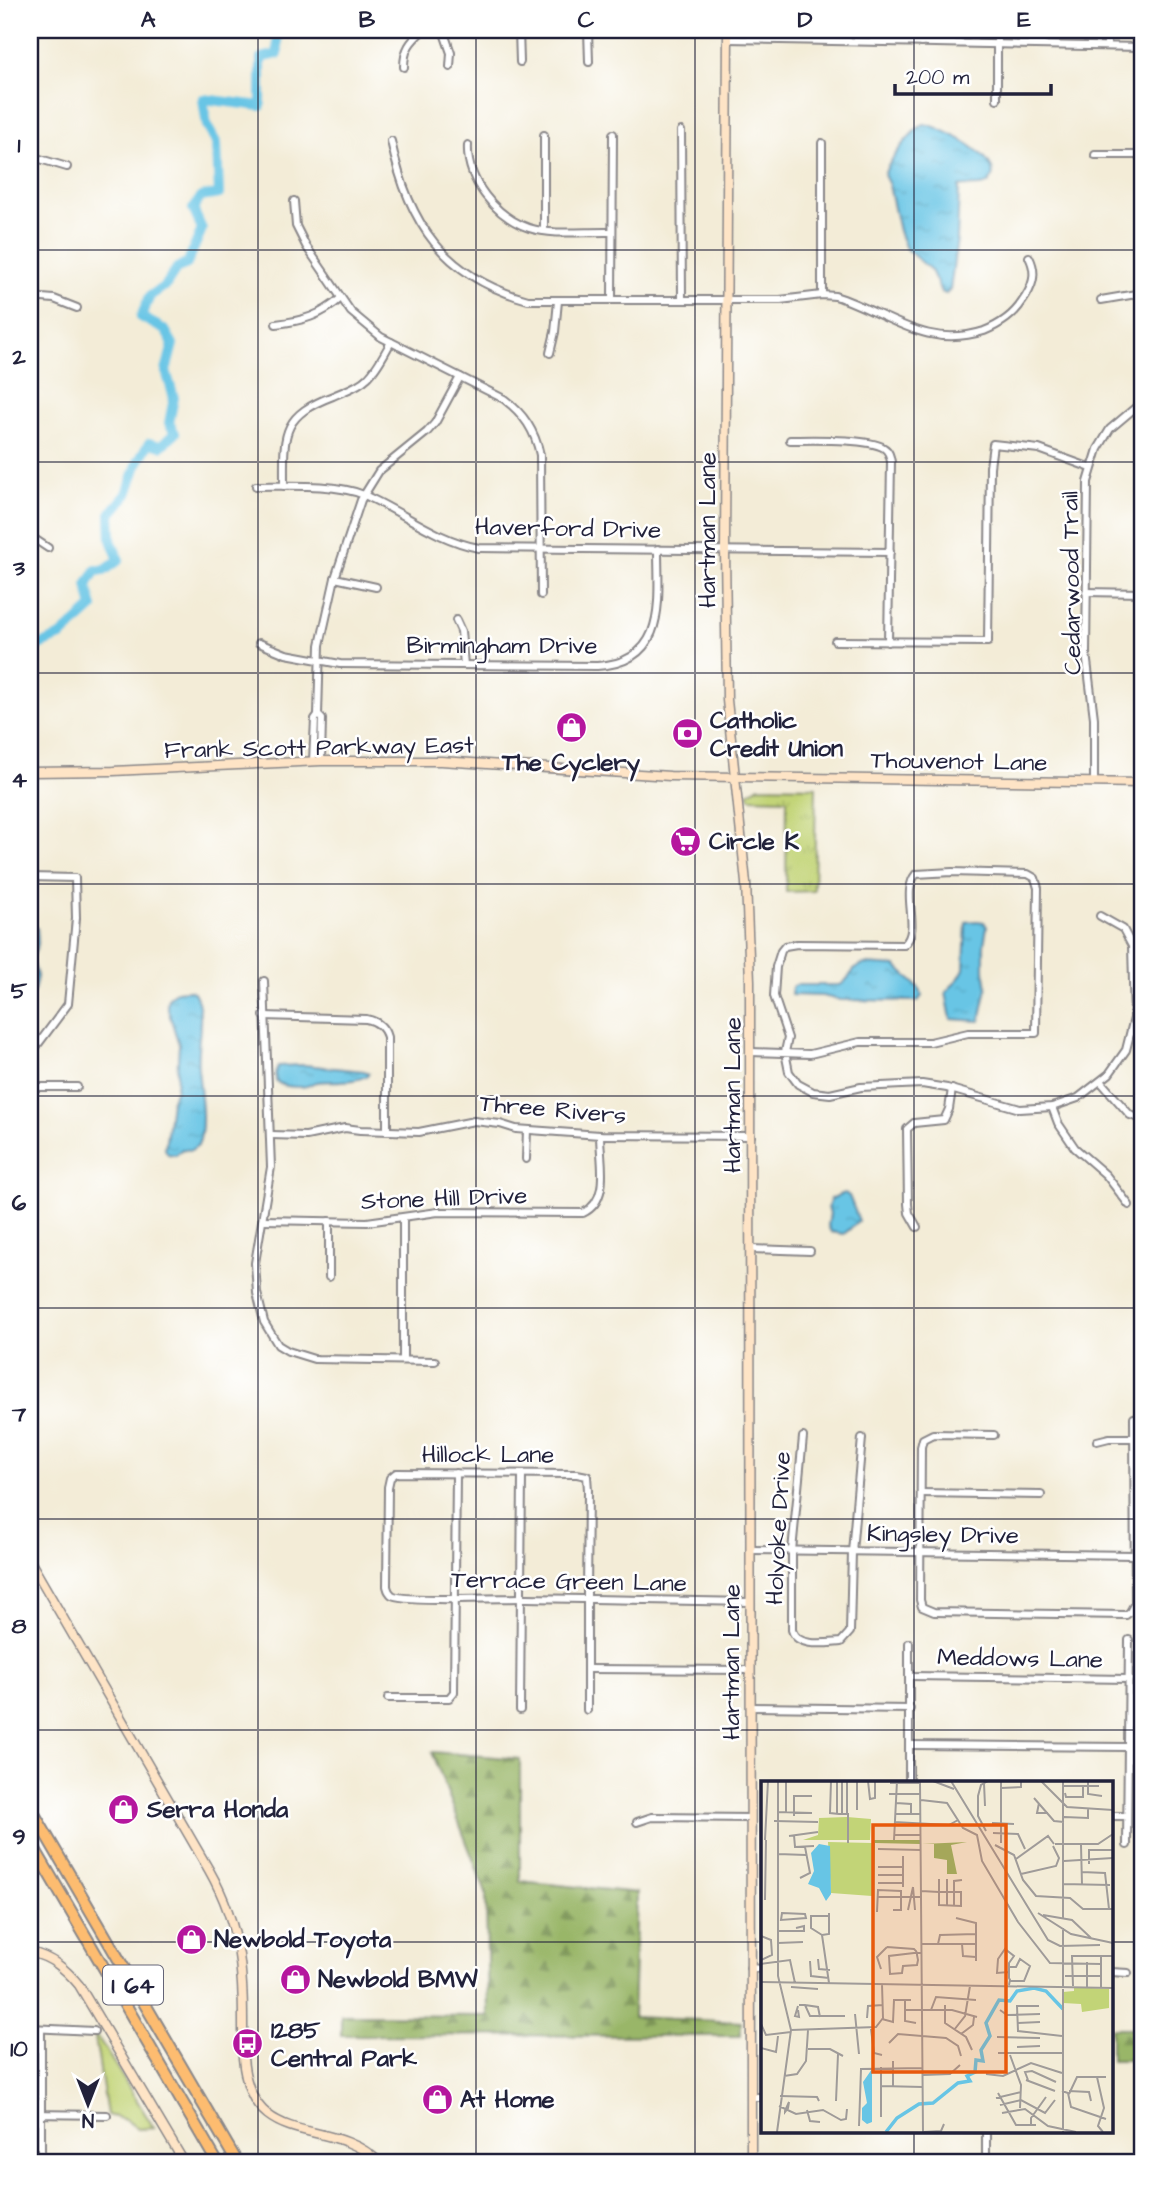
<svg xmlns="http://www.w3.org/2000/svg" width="1172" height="2192" viewBox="0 0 1172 2192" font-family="'Architects Daughter',sans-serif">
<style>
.grass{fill:url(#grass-tufts);stroke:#727b59;stroke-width:2}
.forest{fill:url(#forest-firs);stroke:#5e6c52;stroke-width:2}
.green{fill:#c2d477;stroke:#727b59;stroke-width:2}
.water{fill:url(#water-ripples);stroke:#447490;stroke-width:2}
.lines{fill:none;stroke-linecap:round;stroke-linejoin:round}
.river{stroke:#67c5e5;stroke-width:10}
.street-casing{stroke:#8a8789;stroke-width:10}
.secondary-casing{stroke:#8a8789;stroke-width:11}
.highway-casing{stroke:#8a8789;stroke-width:14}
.street{stroke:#fff;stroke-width:6}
.secondary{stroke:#fee4c6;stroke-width:8}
.highway{stroke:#fdbc70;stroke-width:10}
.grid{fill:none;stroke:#22223b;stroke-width:2;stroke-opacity:0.55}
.labels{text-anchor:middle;stroke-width:5;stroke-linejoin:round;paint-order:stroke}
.shield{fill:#fff;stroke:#646476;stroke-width:2}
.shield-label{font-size:23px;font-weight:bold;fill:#22223b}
.street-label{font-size:24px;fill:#22223b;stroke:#fff}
.poi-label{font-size:24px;font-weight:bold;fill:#22223b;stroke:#fff;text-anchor:start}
.inset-river{fill:none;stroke:#67c5e5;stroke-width:3.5}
.inset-road{fill:none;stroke:#9f9b99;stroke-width:2}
.view{fill:#e8590c;fill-opacity:0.15;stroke:#e8590c;stroke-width:3.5}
.inset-edge{fill:none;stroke:#22223b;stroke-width:3.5}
.neatline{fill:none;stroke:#22223b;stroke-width:2.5}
.grid-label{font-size:23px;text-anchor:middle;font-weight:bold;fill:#22223b}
</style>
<defs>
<pattern id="grass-tufts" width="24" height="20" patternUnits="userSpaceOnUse" patternTransform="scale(1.75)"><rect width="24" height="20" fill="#c2d477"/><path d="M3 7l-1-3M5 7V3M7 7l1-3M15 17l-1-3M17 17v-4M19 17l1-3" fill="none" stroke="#a6b668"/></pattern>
<pattern id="forest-firs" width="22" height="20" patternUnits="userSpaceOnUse" patternTransform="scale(1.75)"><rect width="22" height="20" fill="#99b668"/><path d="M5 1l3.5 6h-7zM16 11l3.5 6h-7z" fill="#7c9457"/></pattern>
<pattern id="water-ripples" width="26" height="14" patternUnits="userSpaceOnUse" patternTransform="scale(1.75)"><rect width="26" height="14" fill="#67c5e5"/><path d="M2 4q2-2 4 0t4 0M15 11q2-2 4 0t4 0" fill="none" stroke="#59a9c5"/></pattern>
</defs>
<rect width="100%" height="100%" fill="#fff"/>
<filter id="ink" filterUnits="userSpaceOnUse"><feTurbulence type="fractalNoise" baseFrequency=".0143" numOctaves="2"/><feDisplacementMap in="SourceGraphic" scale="14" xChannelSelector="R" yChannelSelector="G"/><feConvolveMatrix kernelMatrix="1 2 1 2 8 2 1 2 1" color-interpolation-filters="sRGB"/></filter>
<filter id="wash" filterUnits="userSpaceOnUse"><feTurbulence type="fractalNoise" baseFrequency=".00686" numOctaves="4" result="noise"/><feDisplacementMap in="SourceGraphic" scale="28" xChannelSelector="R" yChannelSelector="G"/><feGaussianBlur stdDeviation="1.57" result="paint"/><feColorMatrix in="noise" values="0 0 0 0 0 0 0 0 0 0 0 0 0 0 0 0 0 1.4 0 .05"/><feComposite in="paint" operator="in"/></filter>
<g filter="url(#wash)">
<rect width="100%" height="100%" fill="#f3ecd7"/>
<path class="grass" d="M759 786 816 787 814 891 786 892 787 799 750 798 748 793Z"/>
<g class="forest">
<path d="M432 1752 520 1759V1881L637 1893 633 2017 741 2022V2036L341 2035V2015L488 2016 486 1893Z"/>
<rect x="1111" y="2028" width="31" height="32"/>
</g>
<path class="green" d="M94 2031 154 2128 138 2129 126 2120 107 2115Z"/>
<g class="water">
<path d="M924 124C940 126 1007 159 990 181 984 190 968 184 959 187L957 239 950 290 946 294 941 292 931 270 906 249 899 231 889 185 884 175C889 161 911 131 924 124Z"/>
<path d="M977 921 984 922 987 927 984 944V970L987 988 980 1021 951 1019 946 992 959 978 964 969 966 922Z"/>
<path d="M30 924 37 928 38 944 32 959 37 976 34 991 30 996Z"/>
<path d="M865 964 896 966 920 989 922 996 918 1001 841 1000 822 996 791 995 792 987 796 985H840C851 979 852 966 865 964Z"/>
<path d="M188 990 194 992C207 1015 195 1045 198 1069 200 1089 206 1127 198 1145L191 1150 182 1149 176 1155 168 1154 165 1149 171 1102 176 1089 179 1045 167 1006 168 998 177 991Z"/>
<path d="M304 1065 364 1071 369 1073C361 1084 330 1080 317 1082 313 1082 310 1085 307 1086 298 1088 282 1087 276 1081L275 1074 278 1066Z"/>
<path d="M841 1194 845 1193 849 1196 859 1221 844 1234 831 1232 828 1226 830 1213 828 1208 831 1199Z"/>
</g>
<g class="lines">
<path class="river" d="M30 649 61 636 93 607 87 585 96 570 104 571 119 560 111 540 110 514 127 494 138 462 149 443 161 446 175 433 169 423 174 398 166 371 173 344 165 330 141 317 150 296 166 285 177 268 187 264 202 229 193 209 201 197 219 194 217 144 207 126 203 99 261 106V58L278 54 277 30"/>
</g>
</g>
<g filter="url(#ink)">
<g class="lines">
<defs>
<g id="street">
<path d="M443 30 451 53 450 67"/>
<path d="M519 30 520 62"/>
<path d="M588 30 589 62"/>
<path d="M921 30V43"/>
<path d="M1107 30V46"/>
<path d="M728 39 1142 47"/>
<path d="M404 67C404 49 410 42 423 30"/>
<path d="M997 99V30"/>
<path d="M681 131 682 299"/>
<path d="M544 135V231"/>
<path d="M391 141C408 223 444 277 528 300H780L822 295 835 296C888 313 925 350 984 331 999 325 1013 316 1022 302 1032 288 1038 274 1029 257"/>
<path d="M468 145C466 180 496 217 529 228 554 236 586 231 612 232"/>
<path d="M1095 155H1142"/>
<path d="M30 156 67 167"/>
<path d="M294 201 296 226 306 246 351 312 381 337 504 399C524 414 535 431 540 455L541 595"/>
<path d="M822 295V143"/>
<path d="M30 297 54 299 77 308"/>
<path d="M612 300 613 134"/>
<path d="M1101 300 1142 293"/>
<path d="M276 324C302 321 321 316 341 298"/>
<path d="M550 353 555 332 558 301"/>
<path d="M790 440C812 440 867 438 884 448 889 451 890 456 891 462L888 642"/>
<path d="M256 486C287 486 336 483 364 495 403 512 436 540 479 548L890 552"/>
<path d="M284 486C284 435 280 416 333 396 344 391 358 387 367 378 377 369 384 354 391 342"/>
<path d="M30 536 48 548"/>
<path d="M335 578 376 587"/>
<path d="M1086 592 1142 593"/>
<path d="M456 620 461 631 464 665"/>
<path d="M835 641 988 642 990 467 993 444 1039 449 1091 468"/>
<path d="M259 643 286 654 340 664 597 666C668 662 658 601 658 549"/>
<path d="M318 715 322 719 321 761"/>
<path d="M313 761 315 719 318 715 320 645 335 578 361 500 379 471 427 432 435 423 460 377"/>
<path d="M1094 782V718L1086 653 1088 482 1098 449 1110 429 1142 402"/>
<path d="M30 877 75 878 76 918 68 1004 30 1055"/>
<path d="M264 981 271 1167 255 1263 257 1293 264 1322 278 1345 288 1351 314 1359 435 1361"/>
<path d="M264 1016 366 1019C377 1021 384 1026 387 1037V1131"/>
<path d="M35 1048 36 1087"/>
<path d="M751 1052 810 1054 860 1042H930L968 1033H1036L1038 888 1035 878 1028 874 952 872 916 874C900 893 922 929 904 945L797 944 785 946 781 951 776 967 774 996 788 1038 785 1052 789 1072 798 1084 813 1092 830 1094 861 1087 922 1084 947 1088 1020 1109 1052 1107 1078 1098 1109 1074 1126 1050 1134 1018 1132 946 1123 929 1100 916"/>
<path d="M1101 1082 1130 1115 1142 1119"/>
<path d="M30 1087H77"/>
<path d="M1052 1107 1058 1123 1075 1148 1106 1175 1129 1205"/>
<path d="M271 1135 306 1136 345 1128 360 1130 419 1132 474 1121 500 1124 516 1129 600 1135 751 1136"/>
<path d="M526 1159 527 1130"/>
<path d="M403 1218V1360"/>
<path d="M263 1220 367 1222 438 1212 583 1213C611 1200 600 1162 600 1135"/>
<path d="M329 1221V1277"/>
<path d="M917 1227 909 1213 908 1204 907 1129 914 1123 944 1120 949 1109 952 1089"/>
<path d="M751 1249 810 1251"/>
<path d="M994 1435 933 1434 923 1439 921 1447 920 1600 922 1607 934 1612 1126 1615 1130 1612 1135 1603 1134 1418"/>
<path d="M803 1437 792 1551V1630C797 1648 826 1643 841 1642L850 1632 852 1552 862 1438"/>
<path d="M1097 1441 1109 1438H1134"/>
<path d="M921 1493 1041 1495"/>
<path d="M751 1550 1135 1555"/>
<path d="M909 1643V1783"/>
<path d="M587 1669 750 1670"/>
<path d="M910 1676 1129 1679"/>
<path d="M388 1698H449L454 1692 456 1473"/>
<path d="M751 1707 910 1709"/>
<path d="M520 1710 522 1474"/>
<path d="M587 1710V1594L588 1490 587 1476 577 1474 396 1473 390 1478 388 1487 387 1586C388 1590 388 1592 392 1595 402 1602 502 1598 521 1598H527L582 1599H593L750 1602"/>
<path d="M910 1745 1127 1747"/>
<path d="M1111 1816H1127"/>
<path d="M637 1822 652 1817 751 1818"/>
<path d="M1127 1845 1129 1640"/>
<path d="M750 1968 762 1969"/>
<path d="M1111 1972 1128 1973"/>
<path d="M30 2028 94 2031"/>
<path d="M41 2029V2162"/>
<path d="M751 2097H762"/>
<path d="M30 2114 107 2115"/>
<path d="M986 2162V2131"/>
</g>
<g id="secondary">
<path d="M728 30 725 550 727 700 746 883 750 981 751 2162"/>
<path d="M30 772 113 771 321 761H441L670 776 1142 783"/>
<path d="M30 1561 209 1870C246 1935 243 1986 243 2058 251 2154 330 2114 379 2162"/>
<path d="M30 1952C51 1957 65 1968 79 1985L184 2162"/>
</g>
<g id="highway">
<path d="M30 1807 237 2162"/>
<path d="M30 1841 217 2162"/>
</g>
</defs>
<use href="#street" class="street-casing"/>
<use href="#secondary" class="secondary-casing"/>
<use href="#highway" class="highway-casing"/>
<use href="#street" class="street"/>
<use href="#secondary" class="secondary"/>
<use href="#highway" class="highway"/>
</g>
</g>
<path class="grid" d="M258 30V2162M476 30V2162M695 30V2162M914 30V1783M30 250H1142M30 462H1142M30 673H1142M30 884H1142M30 1096H1142M30 1308H1142M30 1519H1142M30 1730H1142M30 1942H762M1111 1942H1142M914 2131V2162"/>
<defs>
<symbol id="shop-disc" viewBox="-11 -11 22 22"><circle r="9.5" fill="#b5179e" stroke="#fff"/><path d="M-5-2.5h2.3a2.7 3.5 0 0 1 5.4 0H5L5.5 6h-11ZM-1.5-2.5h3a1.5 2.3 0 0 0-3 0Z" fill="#fff"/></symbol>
<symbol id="bank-disc" viewBox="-11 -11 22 22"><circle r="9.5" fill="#b5179e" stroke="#fff"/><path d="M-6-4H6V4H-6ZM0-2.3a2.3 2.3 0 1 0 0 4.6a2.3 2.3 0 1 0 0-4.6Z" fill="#fff"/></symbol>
<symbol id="supermarket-disc" viewBox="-11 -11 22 22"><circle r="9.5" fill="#b5179e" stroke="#fff"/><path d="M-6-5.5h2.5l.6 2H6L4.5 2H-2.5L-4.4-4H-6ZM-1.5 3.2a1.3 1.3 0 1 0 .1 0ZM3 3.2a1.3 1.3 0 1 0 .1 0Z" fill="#fff"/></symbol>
<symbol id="bus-disc" viewBox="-11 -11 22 22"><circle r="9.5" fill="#b5179e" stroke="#fff"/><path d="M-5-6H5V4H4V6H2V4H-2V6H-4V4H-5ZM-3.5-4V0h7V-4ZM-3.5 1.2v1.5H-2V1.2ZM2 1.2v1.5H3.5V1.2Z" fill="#fff"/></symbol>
</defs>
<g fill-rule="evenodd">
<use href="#shop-disc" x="554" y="710" width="35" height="35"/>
<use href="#bank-disc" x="670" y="716" width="35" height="35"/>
<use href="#supermarket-disc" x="668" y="824" width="35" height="35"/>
<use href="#shop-disc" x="106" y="1792" width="35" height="35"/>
<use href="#shop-disc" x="174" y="1922" width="35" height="35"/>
<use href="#shop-disc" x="278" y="1962" width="35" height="35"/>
<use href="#bus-disc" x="230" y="2026" width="35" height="35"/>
<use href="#shop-disc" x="420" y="2082" width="35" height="35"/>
</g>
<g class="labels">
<rect class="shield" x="103" y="1965.5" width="60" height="39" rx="5"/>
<g class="shield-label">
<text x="133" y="1993">I 64</text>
</g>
<g class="street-label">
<text transform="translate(568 528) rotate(1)" y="8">Haverford Drive</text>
<text transform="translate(707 530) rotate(-90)" y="8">Hartman Lane</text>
<text transform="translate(1071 583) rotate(-91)" y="8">Cedarwood Trail</text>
<text x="502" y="653">Birmingham Drive</text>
<text transform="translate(319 747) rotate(-1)" y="8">Frank Scott Parkway East</text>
<text transform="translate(959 761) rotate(1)" y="8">Thouvenot Lane</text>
<text transform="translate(732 1095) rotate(-90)" y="8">Hartman Lane</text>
<text transform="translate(553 1109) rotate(5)" y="8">Three Rivers</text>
<text transform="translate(444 1198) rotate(-2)" y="8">Stone Hill Drive</text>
<text x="488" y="1462">Hillock Lane</text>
<text transform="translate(778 1528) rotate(-87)" y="8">Holyoke Drive</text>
<text transform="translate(943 1534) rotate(1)" y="8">Kingsley Drive</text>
<text transform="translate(569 1581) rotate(1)" y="8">Terrace Green Lane</text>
<text transform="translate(1020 1658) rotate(1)" y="8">Meddows Lane</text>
<text transform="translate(731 1662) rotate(-90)" y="8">Hartman Lane</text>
</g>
<g class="poi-label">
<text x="710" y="728">Catholic<tspan x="710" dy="28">Credit Union</tspan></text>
<text x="571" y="770" text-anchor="middle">The Cyclery</text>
<text x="709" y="849">Circle K</text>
<text x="147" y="1817">Serra Honda</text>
<text x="214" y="1947">Newbold Toyota</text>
<text x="318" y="1987">Newbold BMW</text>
<text x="271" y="2038">1285<tspan x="271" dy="28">Central Park</tspan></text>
<text x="460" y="2107">At Home</text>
</g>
</g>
<g transform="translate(761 1781)">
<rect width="352" height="352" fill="#f3ecd7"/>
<path d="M86 36 110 38 109 59H42L57 54 58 37ZM313 206 348 208V227L321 231 320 223 302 222V211L313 210Z" fill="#c2d477"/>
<path d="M112 59H159V63L114 62 113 123ZM206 61 190 64 196 93H186V79L173 77V63H161Z" fill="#99b668"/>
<path d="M67 61 111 62V115L70 112Z" fill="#c2d477"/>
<path d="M58 63 69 65 70 113 65 120 58 107 47 103 53 90 50 72ZM111 288V341L106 343 101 339V327L106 322 102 301Z" fill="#67c5e5"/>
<path class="inset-river" d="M125 351 136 337 158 323 172 322 197 302 209 300 206 295 214 291 215 279 222 280 220 269 229 255 225 242 238 219 249 220 256 210 273 207 285 210 302 228"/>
<path class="inset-road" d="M25 0V31M70 0 69 32 78 33H86V0M107 0 109 18 114 17V0M159 0 162 351M172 0 193 8M190 0 287 159 299 165 339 164M280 0 306 26 352 29M302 0V137M327 0V13L341 15M129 2H160M223 2 224 25M302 5H338M240 7 260 6V0M304 12 305 16H322V5M128 13H160M273 17 293 40 303 41M160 19 186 22 202 47 216 54 221 80 257 141 289 182 340 183M135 22 150 23V33M278 22 276 32H287M96 29V0M17 31 51 32M87 32V62M76 33V0M81 33V0M134 33H160M33 35V15H51M303 36 327 37V28M13 40 57 41M133 41 188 44 197 39M231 42 253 43M225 50 217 35V15L220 4 227 0M232 52 257 53 264 68M33 54 34 66 53 65M133 54H160M28 55 57 51M4 59 7 0M133 59 136 0M240 62V0M294 63H337L352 53M234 64 253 74 262 99 275 115 309 117 322 128H352M320 64 321 104M117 68 160 69M17 73 45 74M142 75V106M255 78 287 55 293 63M303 80 352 77M328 83V69H352M117 86H142M321 91 344 92 348 128M260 93 295 85 298 77 292 65M117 94H142M39 97 49 92 44 66M117 102H142M302 103 349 104M152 106 154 129M160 110 178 111H200V125L178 124V98M116 116H160M4 119 5 59M186 125V98M193 125V100L201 99M147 129 152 106M116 131 117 109 140 110V129H132M21 132 44 133 45 137 20 139ZM277 132 310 153 352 162M282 134 311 139 330 157M195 137 215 142V180M17 150H43V145L35 147M61 154 68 202M61 154 50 147V135H68M61 154 68 153V132M0 155 10 159 11 174 0 179M17 162 42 161M160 163H214M177 163 179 154 215 153M201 163 202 175 215 176M126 166 153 168 155 170 156 172V174L157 179 156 184 142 185 141 192 129 193 128 175 153 172H160M57 178 58 188 69 189M49 180 50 195 68 197M0 183 29 179 34 202M248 186H255L259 178 269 185 263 200H249M120 188 116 176 126 166M248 191 236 192 237 178 244 168 253 175 248 182V197L249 199 248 204M304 195H340M0 201 352 207M312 205 311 175H352M30 206 57 208M326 206V181M340 206V175M144 219V240L155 242M38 224H44L49 235H84M44 224 57 226 59 236M184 224V242L205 256 211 269M278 225H256L257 250 301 255M37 229 38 236 34 235 37 225M144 229H191L216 236M170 229 175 216 215 219M239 229 246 234 279 233M94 233 98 273M106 237 107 225 122 224M121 238 132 241 133 219H150M257 242 279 241M0 243 5 254 30 251M110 248 113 272 121 274M30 249 115 246 122 237 121 203M193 249 204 235 209 205M200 253 212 244 213 236M236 256 279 257M128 262 137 253 185 257 197 265 200 275M256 266 279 265M0 267 15 271 17 255M47 268H69L82 275M237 272H301M249 274 260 304 259 327M120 286V336M225 293 242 295 270 282 301 292M162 294 189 293 199 284M23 295 36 293 45 280 47 249M336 296 343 327 337 345 342 351M265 299 294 310M267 299 264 291 271 290 295 301M120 305 162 306M132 305V280M301 310 307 312 310 326 345 338M308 310 328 311 330 320M237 312 255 344H275M308 313 316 296H345M19 315 56 316 58 320M235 317 260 311M75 320 77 273M28 321 27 327 24 331V330ZM239 324 260 319 284 332 294 319M18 325 35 333 62 329 80 339 85 338 86 328M46 329 49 340 59 341M241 332 264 328 287 345 315 351M270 344V337L285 316M98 345 100 288 162 287M16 351 30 249 17 195V0M162 351 180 350 183 343M302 351V147"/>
<path class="view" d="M112 44H245V291H112Z"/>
<rect width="352" height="352" class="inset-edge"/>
</g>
<rect width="1172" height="2192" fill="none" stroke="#fff" stroke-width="77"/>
<g transform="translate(88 2104) rotate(180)" stroke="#ffffff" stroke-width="5" paint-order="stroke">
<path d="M0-5L12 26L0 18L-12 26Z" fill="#22223b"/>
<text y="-10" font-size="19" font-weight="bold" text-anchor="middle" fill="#22223b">N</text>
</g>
<path d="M895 84v10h156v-10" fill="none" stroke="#22223b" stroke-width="3.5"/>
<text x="906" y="84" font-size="21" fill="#22223b" stroke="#ffffff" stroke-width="5" paint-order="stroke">200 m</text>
<rect x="38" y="38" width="1096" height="2116" class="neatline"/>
<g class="grid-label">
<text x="148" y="27">A</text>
<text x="367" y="27">B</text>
<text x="586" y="27">C</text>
<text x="805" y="27">D</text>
<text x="1024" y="27">E</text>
<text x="19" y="152">1</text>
<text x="19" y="364">2</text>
<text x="19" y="575">3</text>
<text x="19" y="787">4</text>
<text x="19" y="998">5</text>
<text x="19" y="1210">6</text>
<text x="19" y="1421">7</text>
<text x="19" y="1633">8</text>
<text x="19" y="1844">9</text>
<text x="19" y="2056">10</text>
</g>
</svg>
